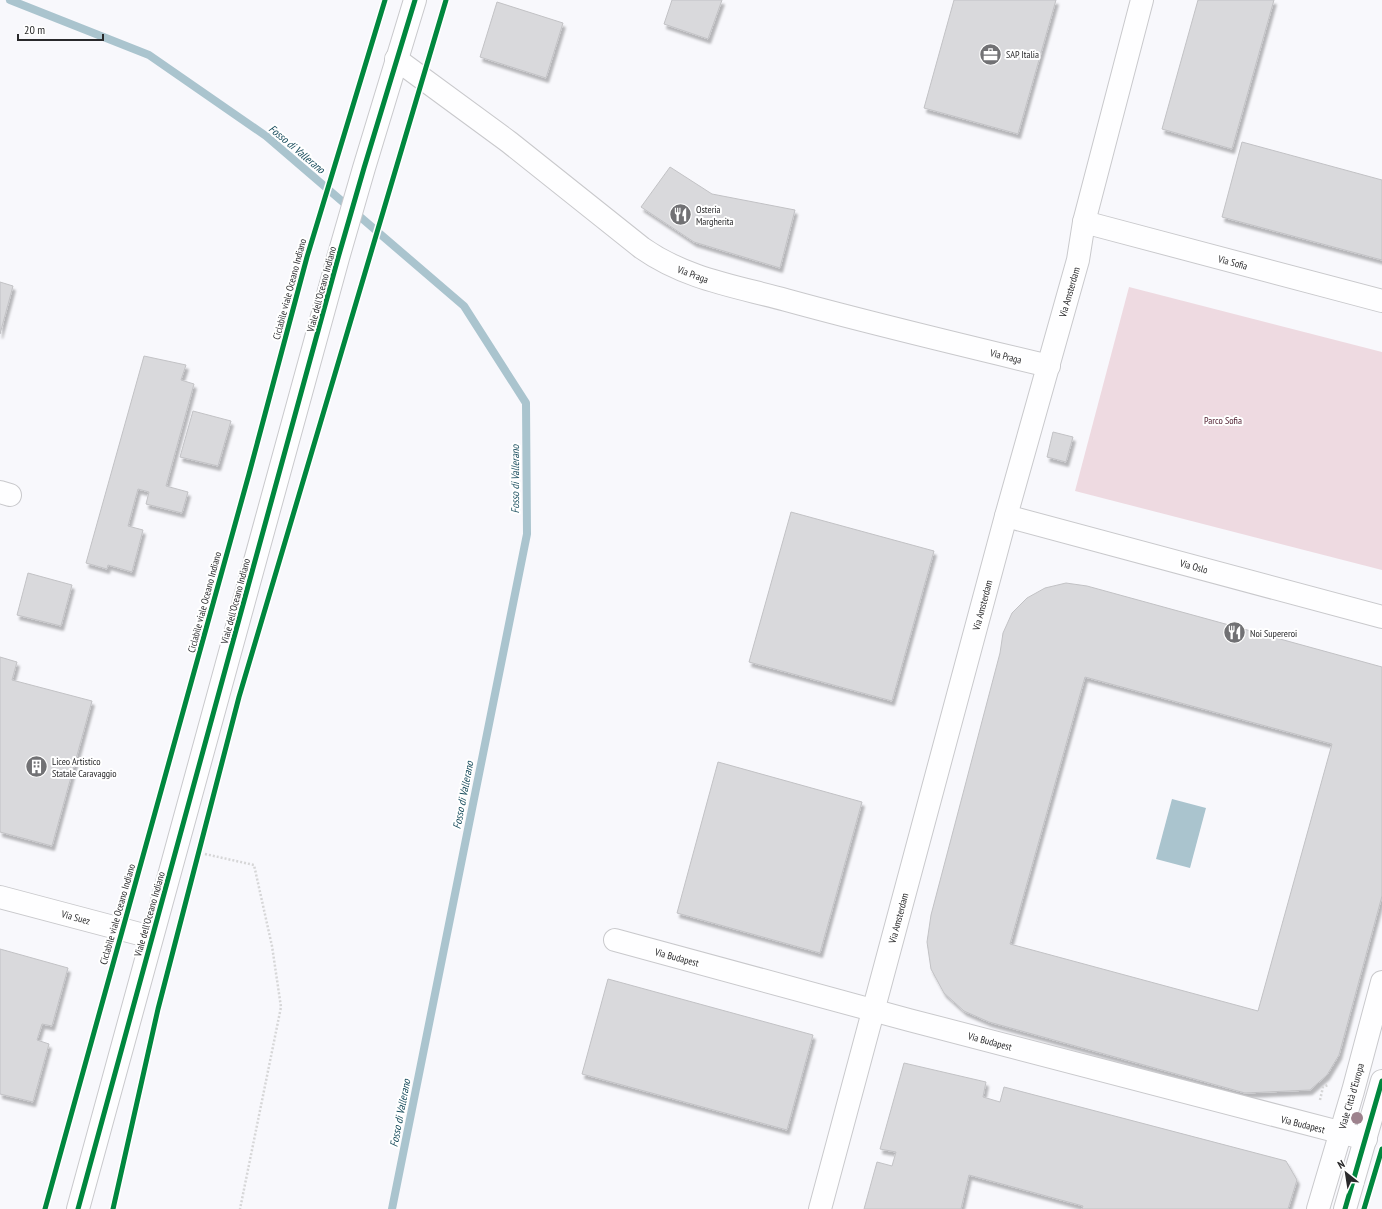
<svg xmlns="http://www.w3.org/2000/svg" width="1382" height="1209" viewBox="0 0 1382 1209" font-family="'PT Sans Narrow',sans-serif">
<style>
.green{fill:#eedae1}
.water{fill:#aac4ce}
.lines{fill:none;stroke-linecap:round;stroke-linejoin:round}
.stream{stroke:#aac4ce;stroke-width:8}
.building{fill:#d9d9dc;stroke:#c2c2c5;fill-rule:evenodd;filter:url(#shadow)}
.minor-casing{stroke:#c9c9cc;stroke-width:24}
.path{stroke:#d6d6d7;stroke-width:2.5;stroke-dasharray:2 2;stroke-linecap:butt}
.minor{stroke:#fefeff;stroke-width:22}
.cycleway-casing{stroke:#fff;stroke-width:8}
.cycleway{stroke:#00873e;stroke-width:5}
.tree{fill:#9d828d}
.labels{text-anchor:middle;stroke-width:4;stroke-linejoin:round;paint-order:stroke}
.poi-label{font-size:10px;fill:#29292b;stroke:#fff;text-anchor:start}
.street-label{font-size:10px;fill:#29292b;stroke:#fff}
.park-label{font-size:10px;fill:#522132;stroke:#fff}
.water-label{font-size:11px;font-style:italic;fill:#184c5c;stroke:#fff}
</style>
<defs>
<filter id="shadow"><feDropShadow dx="2.5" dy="4.5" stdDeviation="1" flood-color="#0004"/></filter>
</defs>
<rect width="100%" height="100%" fill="#f8f8fc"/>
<path class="green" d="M1129 287 1382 352V570L1075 491Z"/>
<path class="water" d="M1172 799 1206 808 1190 868 1156 859Z"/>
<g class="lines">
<path class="stream" d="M10 0 149 55 266 136 464 306 526 403 527 534 392 1209"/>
</g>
<g class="building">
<path d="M672 0H722L708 39 664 24Z"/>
<path d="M954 0H1056L1018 134 924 108Z"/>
<path d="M1198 0H1274L1232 149 1162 129Z"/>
<path d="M497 2 563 23 546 78 480 57Z"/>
<path d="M1242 142 1382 180V260L1222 217Z"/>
<path d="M670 167 712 194 795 210 780 268 694 242 641 207Z"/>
<path d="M0 282 13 286 0 334Z"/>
<path d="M144 356 186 365 181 380 194 384 166 486 188 492 182 513 146 504 149 492 138 489 128 526 143 530 132 572 108 565 107 569 86 563Z"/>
<path d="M193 411 231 421 218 466 180 457Z"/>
<path d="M1053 432 1073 437 1066 462 1047 457Z"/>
<path d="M791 512 934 551 892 701 749 662Z"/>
<path d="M28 573 72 585 61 626 17 615Z"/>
<path d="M1066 583 1087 586 1382 667V896L1339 1055 1327 1075 1310 1090 1245 1093 989 1022 964 1011 944 993 931 969 927 942 931 915 1000 653 1003 633 1012 613 1027 598 1045 588ZM1085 677 1332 744 1258 1011 1010 944Z"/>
<path d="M0 657 17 662 12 680 92 701 52 846 0 832Z"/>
<path d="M718 762 862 802 820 953 677 913Z"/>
<path d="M0 949 68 968 52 1026 42 1024 37 1040 49 1044 33 1102 0 1094Z"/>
<path d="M608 979 813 1035 787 1130 582 1074Z"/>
<path d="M904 1063 986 1082 983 1097 1000 1102 1004 1087 1286 1161 1297 1180 1288 1209H1082L1083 1206 969 1175 961 1209H864L877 1162 892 1166 896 1152 880 1149Z"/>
</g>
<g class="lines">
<defs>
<g id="minor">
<path d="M396 59 509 142 642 248C686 279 735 286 786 300 873 324 961 345 1049 366"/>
<path d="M1084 222 1382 301"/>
<path d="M0 492 10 495"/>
<path d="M1006 516 1382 617"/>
<path d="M0 897 151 937"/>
<path d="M615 940 909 1020 1366 1139"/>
<path d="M78 1209C163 892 252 575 338 258L364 168 415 0"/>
<path d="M820 1209 1006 516 1078 260 1084 222 1142 0"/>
<path d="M1318 1209 1353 1091 1382 982"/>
<path d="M1345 1209 1382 1081"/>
</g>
</defs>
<use href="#minor" class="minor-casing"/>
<g class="path">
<path d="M205 854 254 865 272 946 281 1007 240 1209"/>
<path d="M1320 1100 1323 1087 1328 1085"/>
</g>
<use href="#minor" class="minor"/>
<defs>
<g id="cycleway">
<path d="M45 1209 249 474 307 257 385 0"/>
<path d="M78 1209C163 892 252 575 338 258L364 168 415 0"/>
<path d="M113 1209 158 1009 239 697 446 0"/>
<path d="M1345 1209 1382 1081"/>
<path d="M1364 1209 1382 1149"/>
</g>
</defs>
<use href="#cycleway" class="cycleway-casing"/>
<use href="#cycleway" class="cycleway"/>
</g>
<circle class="tree" cx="1357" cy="1118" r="6"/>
<defs>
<symbol id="office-disc" viewBox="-11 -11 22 22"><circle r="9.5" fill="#717174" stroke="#fff"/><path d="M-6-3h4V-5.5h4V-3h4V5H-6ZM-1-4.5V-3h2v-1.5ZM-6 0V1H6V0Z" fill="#fff"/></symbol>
<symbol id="restaurant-disc" viewBox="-11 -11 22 22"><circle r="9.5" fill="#717174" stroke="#fff"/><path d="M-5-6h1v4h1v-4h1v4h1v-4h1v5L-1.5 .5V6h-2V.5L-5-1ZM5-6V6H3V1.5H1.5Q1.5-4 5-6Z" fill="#fff"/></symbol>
<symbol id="building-disc" viewBox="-11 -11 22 22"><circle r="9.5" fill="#717174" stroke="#fff"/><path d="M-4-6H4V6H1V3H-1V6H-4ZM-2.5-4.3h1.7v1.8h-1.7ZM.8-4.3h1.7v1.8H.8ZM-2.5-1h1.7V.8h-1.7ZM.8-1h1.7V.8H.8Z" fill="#fff"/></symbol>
</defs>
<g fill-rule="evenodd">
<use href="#office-disc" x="978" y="42" width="25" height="25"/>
<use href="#restaurant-disc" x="668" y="202" width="25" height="25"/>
<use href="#restaurant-disc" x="1222" y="620" width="25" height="25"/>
<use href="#building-disc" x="24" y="754" width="25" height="25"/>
</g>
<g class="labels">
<g class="poi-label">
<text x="1006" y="58">SAP Italia</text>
<text x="696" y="213">Osteria<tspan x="696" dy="12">Margherita</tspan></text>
<text x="1250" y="637">Noi Supereroi</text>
<text x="52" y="765">Liceo Artistico<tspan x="52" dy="12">Statale Caravaggio</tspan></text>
</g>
<g class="street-label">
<text transform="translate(1233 262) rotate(15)" y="4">Via Sofia</text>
<text transform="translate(693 274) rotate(20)" y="4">Via Praga</text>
<text transform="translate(289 289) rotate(-75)" y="4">Ciclabile viale Oceano Indiano</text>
<text transform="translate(321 289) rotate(-75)" y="4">Viale dell'Oceano Indiano</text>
<text transform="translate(1069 292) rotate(-74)" y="4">Via Amsterdam</text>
<text transform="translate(1006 356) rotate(14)" y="4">Via Praga</text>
<text transform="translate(1194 566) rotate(15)" y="4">Via Oslo</text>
<text transform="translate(235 601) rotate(-75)" y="4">Viale dell'Oceano Indiano</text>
<text transform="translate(204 602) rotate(-75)" y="4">Ciclabile viale Oceano Indiano</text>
<text transform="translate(982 605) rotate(-75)" y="4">Via Amsterdam</text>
<text transform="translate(117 914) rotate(-74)" y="4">Ciclabile viale Oceano Indiano</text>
<text transform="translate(149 914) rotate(-74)" y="4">Viale dell'Oceano Indiano</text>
<text transform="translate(76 917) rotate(15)" y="4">Via Suez</text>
<text transform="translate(898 918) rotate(-75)" y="4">Via Amsterdam</text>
<text transform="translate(677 957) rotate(15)" y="4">Via Budapest</text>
<text transform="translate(990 1041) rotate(15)" y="4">Via Budapest</text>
<text transform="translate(1351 1096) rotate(-74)" y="4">Viale Città d'Europa</text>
<text transform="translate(1303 1124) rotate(14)" y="4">Via Budapest</text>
</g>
<g class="park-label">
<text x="1223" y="424">Parco Sofia</text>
</g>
<g class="water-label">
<text transform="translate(297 149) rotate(40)" y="4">Fosso di Vallerano</text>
<text transform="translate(515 479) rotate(-90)" y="4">Fosso di Vallerano</text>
<text transform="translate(463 795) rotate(-79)" y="4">Fosso di Vallerano</text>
<text transform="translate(400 1113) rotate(-79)" y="4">Fosso di Vallerano</text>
</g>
</g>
<g transform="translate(1346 1173) rotate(330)" stroke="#ffffff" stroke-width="3" paint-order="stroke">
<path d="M0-3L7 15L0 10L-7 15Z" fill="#29292b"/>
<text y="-6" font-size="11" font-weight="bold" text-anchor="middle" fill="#29292b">N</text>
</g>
<path d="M18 34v6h85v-6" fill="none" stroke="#29292b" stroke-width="2"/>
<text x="24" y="34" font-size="12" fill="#29292b" stroke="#ffffff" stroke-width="3" paint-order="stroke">20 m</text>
</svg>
